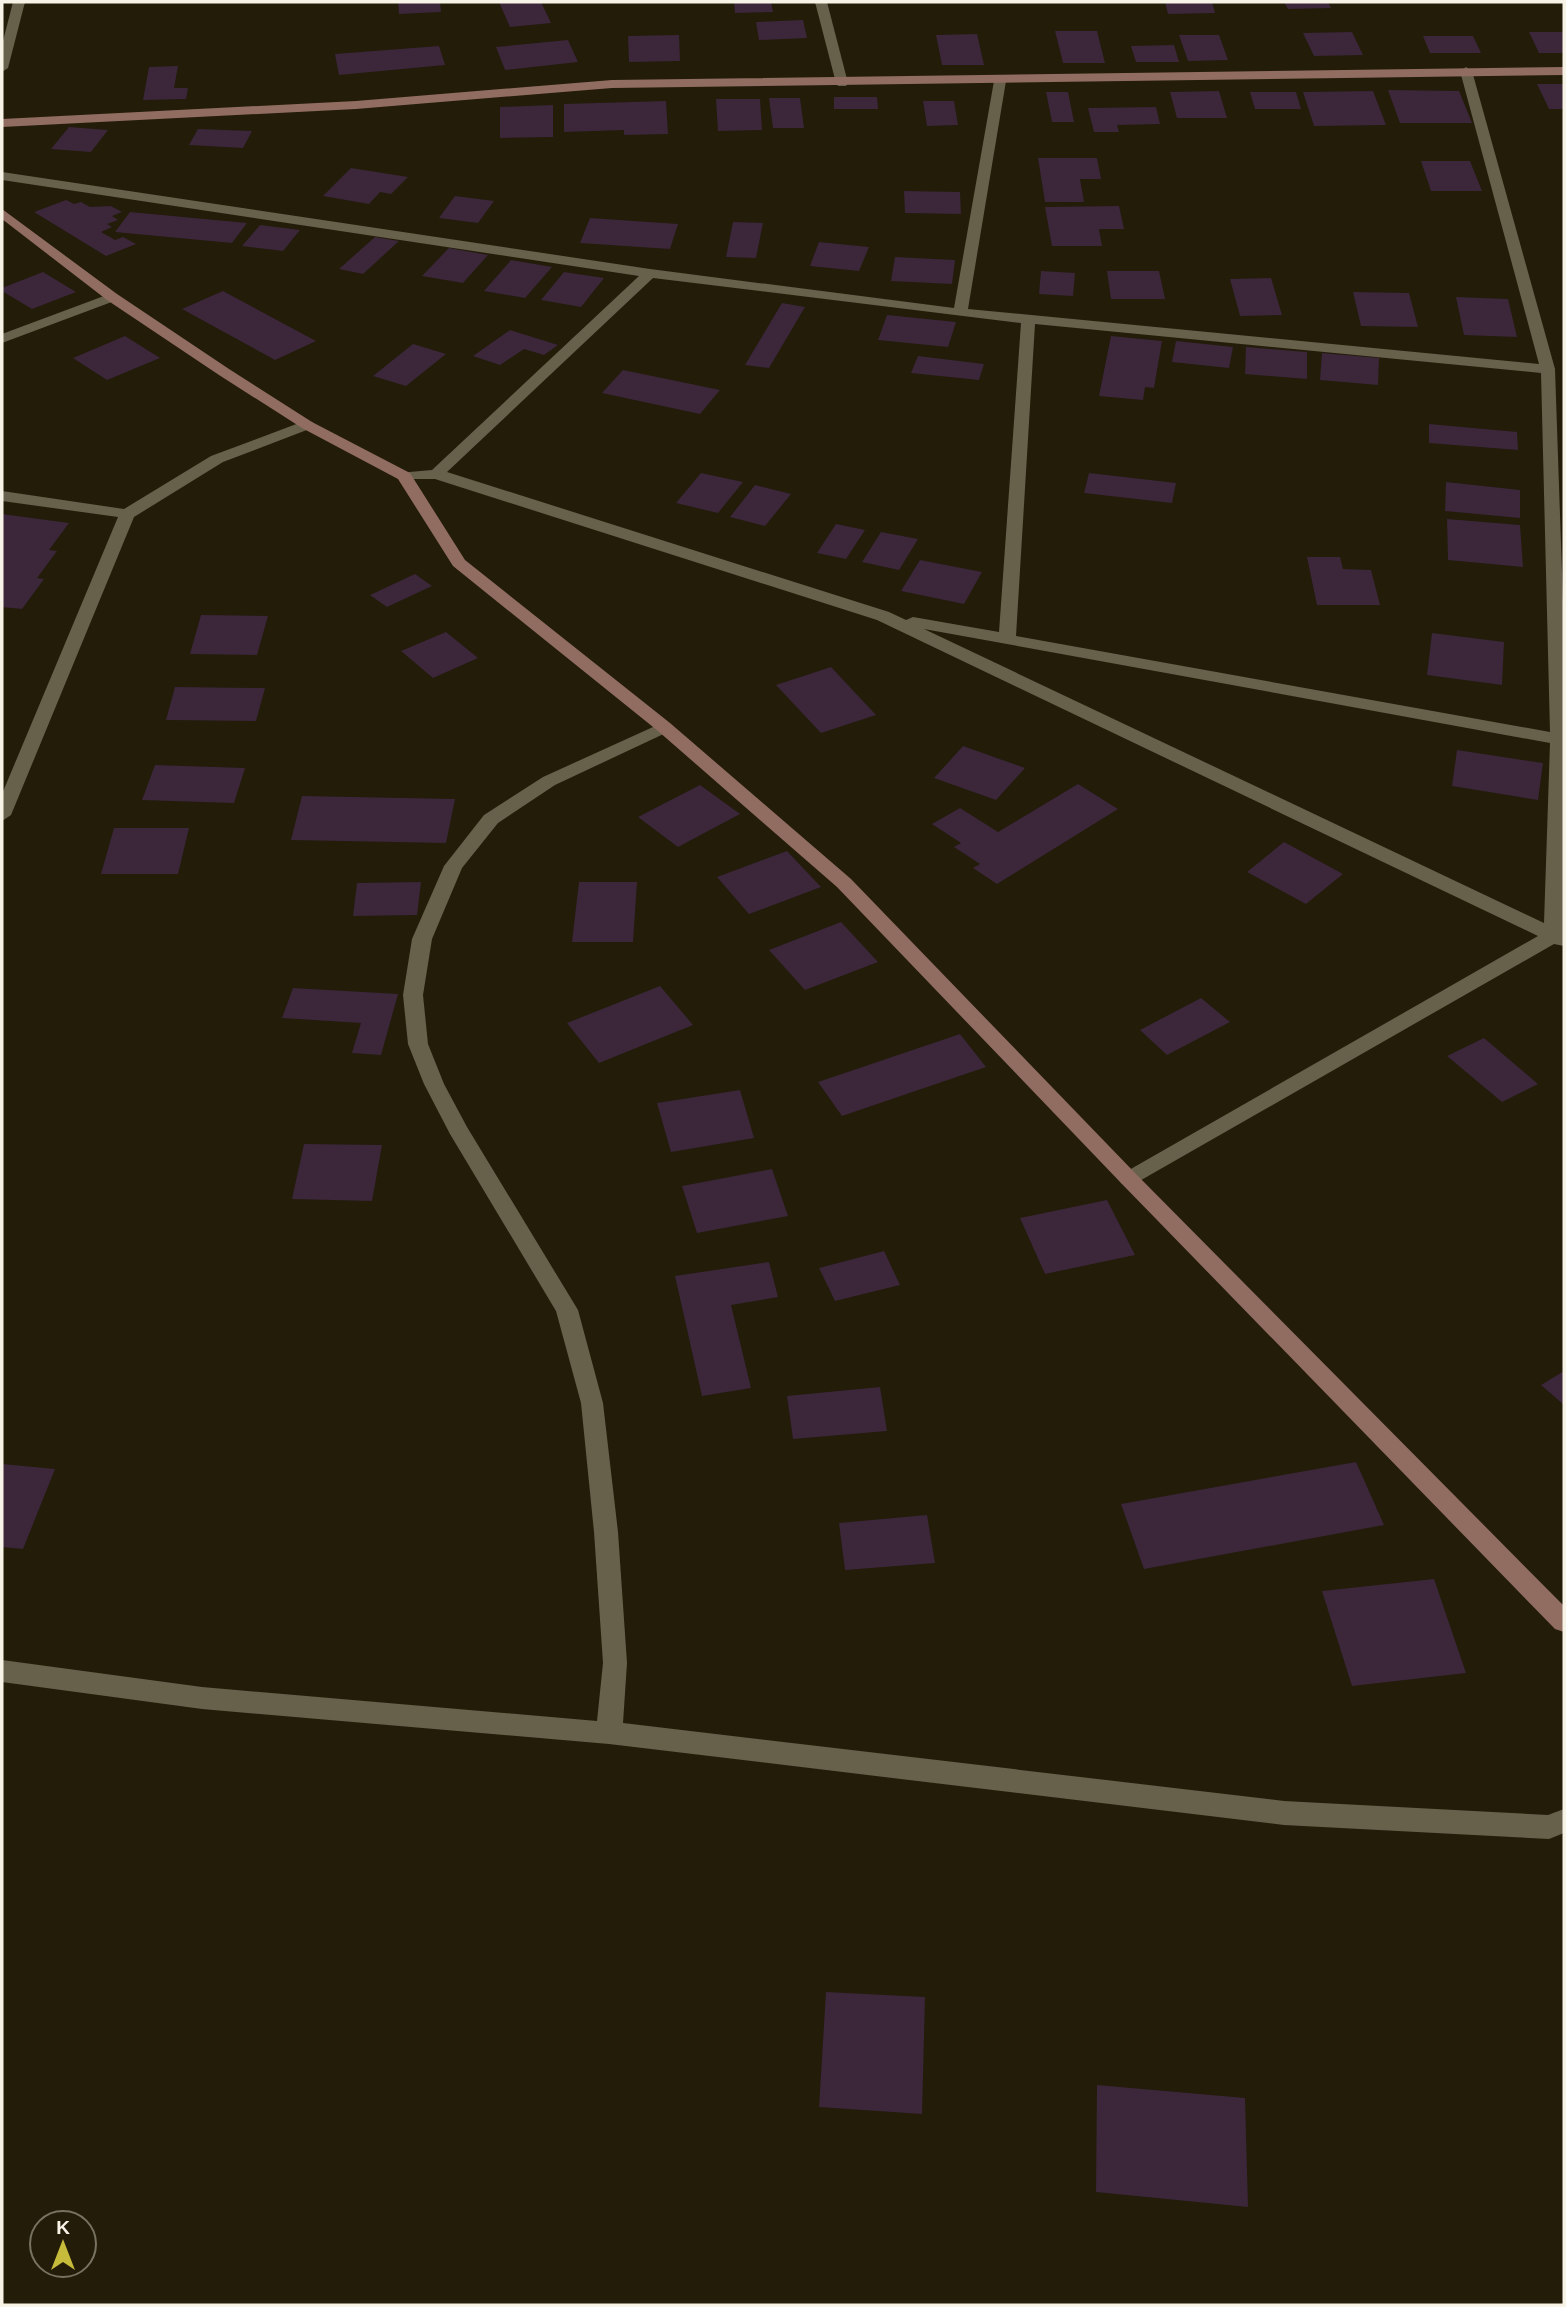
<svg xmlns="http://www.w3.org/2000/svg" width="1566" height="2307" viewBox="0 0 1566 2307" font-family="Arial,sans-serif">
<style>
.building{fill:#3b263a}
.lines{fill:none;stroke-linecap:round;stroke-linejoin:round}
.street{fill:#67604b;fill-rule:evenodd}
.secondary{fill:#916c60;fill-rule:evenodd}
</style>
<rect width="100%" height="100%" fill="#221c09"/>
<g class="building">
<path d="M398 2H440L441 12 399 14Z"/>
<path d="M499 2H541L551 23 510 27Z"/>
<path d="M734 2H771L773 12 735 13Z"/>
<path d="M1165 2H1212L1215 13 1168 14Z"/>
<path d="M1284 2H1328L1331 8 1288 9Z"/>
<path d="M803 20 807 38 759 40 756 22Z"/>
<path d="M1055 31H1097L1105 63H1063Z"/>
<path d="M1352 32 1363 55 1314 56 1303 33Z"/>
<path d="M1529 32H1564V53H1539Z"/>
<path d="M977 34 984 65H942L936 35Z"/>
<path d="M679 35 680 61 629 62 628 36Z"/>
<path d="M1179 35H1219L1228 60 1188 61Z"/>
<path d="M1423 36H1473L1481 53H1430Z"/>
<path d="M568 40 578 62 505 70 496 47Z"/>
<path d="M1174 45 1179 62H1136L1131 46Z"/>
<path d="M439 46 445 65 339 75 335 54Z"/>
<path d="M178 66 174 88H188L186 99 143 100 149 67Z"/>
<path d="M1537 84H1564V109H1549Z"/>
<path d="M1388 90 1459 91 1472 123H1400Z"/>
<path d="M1219 91 1227 118H1177L1170 92Z"/>
<path d="M1373 91 1386 125 1314 126 1303 92Z"/>
<path d="M1046 92H1068L1074 122H1052Z"/>
<path d="M1250 92H1296L1301 109H1255Z"/>
<path d="M834 97H877L878 109H834Z"/>
<path d="M769 98H800L804 128H773Z"/>
<path d="M716 99H760L762 130 718 131Z"/>
<path d="M666 101 668 134 624 135V130L564 132V104Z"/>
<path d="M923 101H954L958 125 927 126Z"/>
<path d="M553 105V137L500 138V107Z"/>
<path d="M1156 107 1160 124 1117 125 1119 132H1094L1088 108Z"/>
<path d="M69 127 108 130 91 152 51 149Z"/>
<path d="M198 129 252 131 243 148 189 145Z"/>
<path d="M1038 158H1097L1101 179H1080L1084 202H1045Z"/>
<path d="M1421 161H1470L1482 191H1431Z"/>
<path d="M351 168 408 177 391 194 380 192 369 204 323 196Z"/>
<path d="M904 191 960 192 961 214 905 213Z"/>
<path d="M455 196 494 201 478 223 439 218Z"/>
<path d="M66 200 74 204 81 202 90 207 111 206 122 212 112 216 118 220 107 224 112 227 101 232 115 240 123 237 136 244 106 256 34 212Z"/>
<path d="M1119 206 1124 229H1099L1102 246H1052L1045 207Z"/>
<path d="M130 212 247 223 232 243 115 232Z"/>
<path d="M590 218 678 224 670 249 580 243Z"/>
<path d="M733 222 763 223 756 258 726 257Z"/>
<path d="M260 225 300 230 283 251 242 246Z"/>
<path d="M375 237 399 241 363 274 339 269Z"/>
<path d="M819 242 869 247 859 271 810 266Z"/>
<path d="M449 248 488 255 463 283 422 276Z"/>
<path d="M895 257 955 260 952 284 891 281Z"/>
<path d="M511 260 552 267 525 298 484 291Z"/>
<path d="M1041 271 1075 273 1073 296 1039 294Z"/>
<path d="M1107 271H1159L1165 299H1111Z"/>
<path d="M43 272 76 292 32 309 2 291V288Z"/>
<path d="M564 272 604 278 581 307 541 300Z"/>
<path d="M1271 278 1282 315 1240 316 1230 279Z"/>
<path d="M223 291 316 341 275 360 182 309Z"/>
<path d="M1353 292 1409 293 1418 327 1361 326Z"/>
<path d="M1456 297 1508 299 1517 337 1464 335Z"/>
<path d="M782 303 805 307 769 368 745 365Z"/>
<path d="M887 315 956 322 948 347 878 340Z"/>
<path d="M510 330 558 345 544 355 524 349 500 365 473 356Z"/>
<path d="M125 336 160 358 107 380 73 358Z"/>
<path d="M1111 336 1162 341 1154 388 1145 387 1143 400 1099 396Z"/>
<path d="M1176 341 1233 347 1229 368 1172 362Z"/>
<path d="M413 344 446 354 406 386 373 376Z"/>
<path d="M1246 347 1307 352V379L1245 374Z"/>
<path d="M1322 353 1379 358 1378 385 1320 380Z"/>
<path d="M918 356 984 364 979 380 911 373Z"/>
<path d="M623 370 720 390 700 414 602 393Z"/>
<path d="M1429 424 1517 432 1518 450 1429 443Z"/>
<path d="M701 473 743 482 718 513 676 503Z"/>
<path d="M1089 473 1176 483 1172 503 1084 493Z"/>
<path d="M1446 482 1520 490V518L1445 511Z"/>
<path d="M755 485 791 494 765 526 730 517Z"/>
<path d="M2 514 69 523 49 550 57 551 37 578 44 579 22 609 2 607Z"/>
<path d="M1447 519 1520 525 1523 567 1448 560Z"/>
<path d="M836 524 865 530 846 559 817 553Z"/>
<path d="M881 532 918 539 899 570 862 562Z"/>
<path d="M1307 557H1340L1343 569 1371 570 1380 605H1317Z"/>
<path d="M920 560 982 572 964 604 901 591Z"/>
<path d="M415 574 432 586 387 607 370 595Z"/>
<path d="M201 615 268 616 257 655 190 654Z"/>
<path d="M446 632 478 658 433 678 401 651Z"/>
<path d="M1432 633 1504 642 1502 685 1427 675Z"/>
<path d="M831 667 876 715 821 733 776 685Z"/>
<path d="M175 687 265 688 256 721 166 720Z"/>
<path d="M963 746 1025 768 996 800 934 778Z"/>
<path d="M1457 750 1543 763 1538 800 1452 786Z"/>
<path d="M155 765 245 768 234 803 142 800Z"/>
<path d="M1078 784 1118 809 997 884 973 868 980 864 954 847 961 843 932 824 960 808 998 832Z"/>
<path d="M700 785 740 814 678 847 638 817Z"/>
<path d="M302 796 455 799 446 843 291 840Z"/>
<path d="M114 828H189L178 874H101Z"/>
<path d="M1284 842 1343 874 1306 904 1247 872Z"/>
<path d="M787 851 821 887 749 914 717 877Z"/>
<path d="M421 882 417 915 353 916 357 883Z"/>
<path d="M579 882H637L633 942H572Z"/>
<path d="M841 922 878 962 805 990 769 950Z"/>
<path d="M660 986 693 1025 599 1063 567 1023Z"/>
<path d="M293 988 398 994 381 1055 352 1053 361 1023 282 1018Z"/>
<path d="M1201 998 1230 1022 1167 1055 1140 1030Z"/>
<path d="M960 1034 986 1067 842 1116 818 1082Z"/>
<path d="M1484 1038 1538 1084 1502 1102 1447 1056Z"/>
<path d="M740 1090 754 1138 671 1152 657 1103Z"/>
<path d="M304 1144 382 1145 372 1201 292 1199Z"/>
<path d="M772 1169 788 1216 697 1233 682 1186Z"/>
<path d="M1107 1200 1135 1255 1045 1274 1020 1218Z"/>
<path d="M884 1251 900 1285 835 1301 819 1268Z"/>
<path d="M769 1262 778 1297 731 1305 751 1388 702 1396 675 1276Z"/>
<path d="M1564 1371V1405L1541 1385Z"/>
<path d="M880 1387 887 1431 793 1439 787 1396Z"/>
<path d="M1356 1462 1384 1525 1144 1569 1121 1504Z"/>
<path d="M2 1464 55 1469 23 1549 2 1547Z"/>
<path d="M927 1515 935 1563 845 1570 839 1523Z"/>
<path d="M1434 1579 1466 1673 1352 1686 1322 1591Z"/>
<path d="M826 1992 925 1997 922 2114 819 2107Z"/>
<path d="M1097 2085 1245 2098 1248 2207 1096 2192Z"/>
</g>
<g class="lines">
<g class="street">
<path d="M13 2H25L8 68 2 72V45Z"/>
<path d="M815 2H827L848 83 846 86H838L836 83Z"/>
<path d="M1466 67 1472 71 1555 369 1564 631V946L1554 944 1129 1187 1122 1184 1118 1179 1122 1174 1538 936 877 620 435 479H398L396 476 398 473 432 470 639 276 2 180V172L650 269 954 308 994 81 1000 77 1006 81 968 309 1539 364 1460 71ZM653 278 1021 323 999 632 913 617 906 620 889 612 447 472ZM1035 324 1541 373 1550 732 1016 636ZM924 629 1550 743 1544 923Z"/>
<path d="M112 293 117 294V300L2 343V334Z"/>
<path d="M307 420 312 422 315 425 312 428 223 462 134 517 11 815 2 821V794L118 517 2 501V491L124 509 211 456Z"/>
<path d="M664 722 673 727 670 731 555 785 498 823 462 868 432 939 423 995 428 1044 444 1084 467 1127 578 1310 603 1403 618 1532 627 1663 623 1723 1284 1801 1548 1815 1564 1809V1833L1549 1839 1284 1825 609 1744 202 1709 2 1682V1660L202 1687 597 1721 603 1663 594 1532 581 1403 556 1311 450 1134 424 1084 408 1044 403 995 412 939 444 866 484 815 543 777Z"/>
</g>
<g class="secondary">
<path d="M1564 67V75L612 88 356 109 2 127V119L356 101 612 80Z"/>
<path d="M2 209 117 294 229 369 312 422 410 473 465 560 670 723 851 879 1136 1174 1564 1606V1632L1555 1629 1122 1184 837 887 658 731 453 566 398 479 302 428 219 375 107 300 2 219Z"/>
</g>
</g>
<rect width="1566" height="2307" fill="none" stroke="#f7f3e6" stroke-width="7"/>
<g transform="translate(63 2244)"><circle r="33" fill="#221c09" stroke="#777261" stroke-width="2"/>
<path d="M0-5L12 26L0 18L-12 26Z" fill="#c7bb3b"/>
<text y="-10" font-size="19" font-weight="bold" text-anchor="middle" fill="#f7f3e6">K</text>
</g>
</svg>
